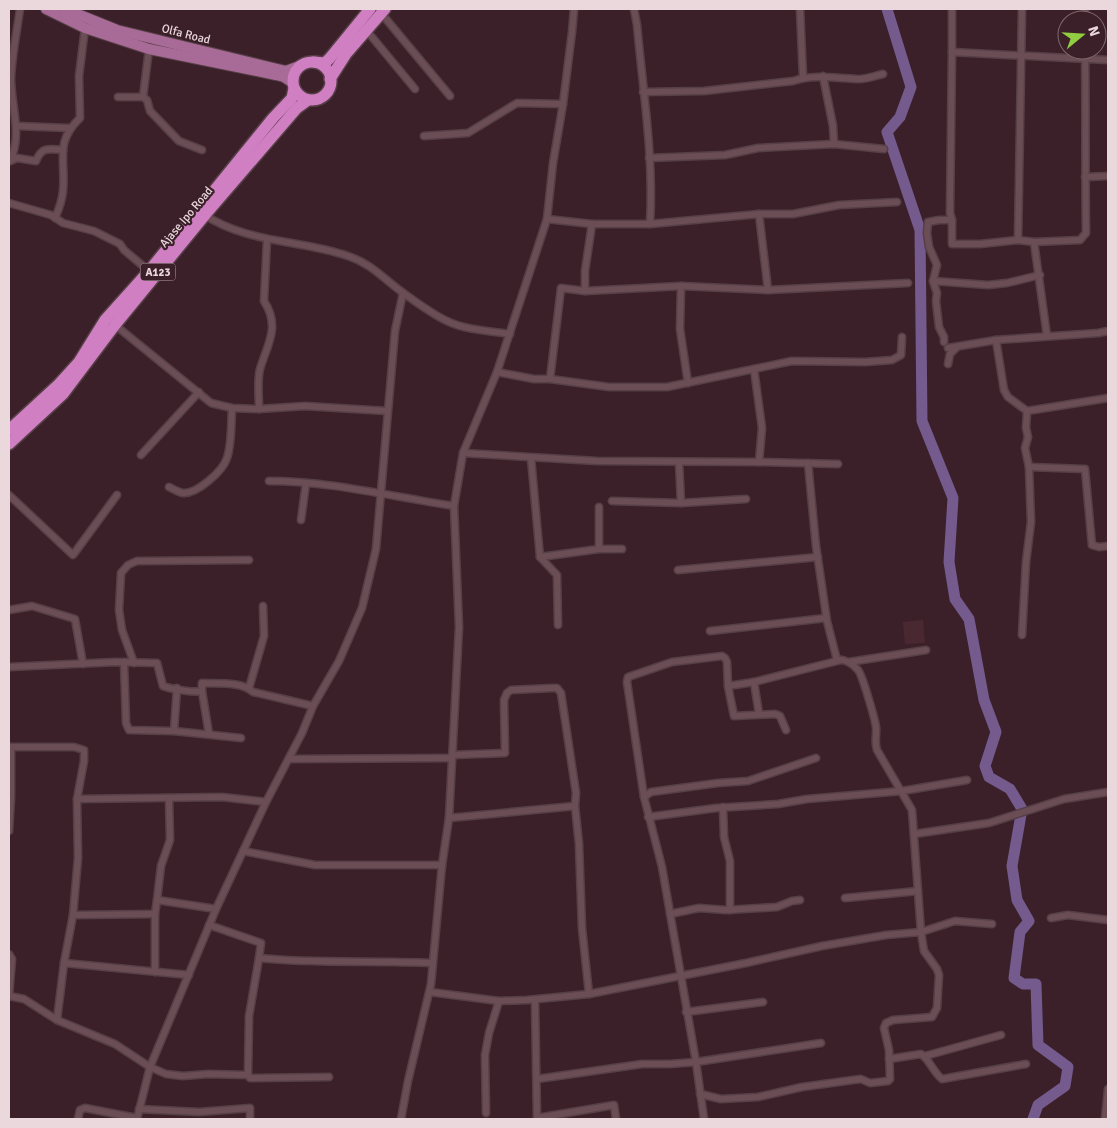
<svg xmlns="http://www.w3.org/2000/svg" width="1117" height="1128" viewBox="0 0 1117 1128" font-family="Signika,sans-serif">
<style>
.built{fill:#492832}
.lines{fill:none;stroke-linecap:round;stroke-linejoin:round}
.river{stroke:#745a8d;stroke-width:11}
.street-casing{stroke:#563f46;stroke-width:9}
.primary-casing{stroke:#563f46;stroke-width:12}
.highway-casing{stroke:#563f46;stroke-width:14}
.street{stroke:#6b4d56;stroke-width:6}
.primary{stroke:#a86b97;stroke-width:10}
.highway{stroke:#d07fc2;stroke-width:11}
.labels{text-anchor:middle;stroke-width:4.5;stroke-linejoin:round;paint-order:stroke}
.shield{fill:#3b2029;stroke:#b6a1a7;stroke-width:1}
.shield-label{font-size:11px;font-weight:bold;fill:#ebd8dd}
.street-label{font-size:12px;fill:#ebd8dd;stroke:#3b2029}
</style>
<rect width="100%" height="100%" fill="#3b2029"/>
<path class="built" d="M923 620 925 643 905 644 903 622Z"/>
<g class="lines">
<path class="river" d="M887 9 911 87 900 117 887 132 920 230 922 421 953 498 949 562 955 599 969 619 984 700 996 732 985 766 989 777 1010 789 1022 809 1012 866 1017 900 1029 921 1020 932 1014 978 1023 984H1036L1038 1045 1068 1067 1065 1086 1038 1105 1033 1119"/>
<defs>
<g id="street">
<path d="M634 9 637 25C643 91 654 158 650 224"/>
<path d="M800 9 803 77"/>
<path d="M952 9V52"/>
<path d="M1085 9V20"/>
<path d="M381 13 450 96"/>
<path d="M367 31 415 89"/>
<path d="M1085 50C1086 111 1085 172 1086 233L1080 240 1034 242 1018 240 980 244H952V220L950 213 952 52 1108 60"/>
<path d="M823 76 833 126 834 144"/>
<path d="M643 92 704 91 793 81C814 74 834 78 856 79 864 80 874 76 883 74"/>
<path d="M118 97H143L147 100 150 111 179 141 202 150"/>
<path d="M143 97 149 49"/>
<path d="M17 126 69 128"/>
<path d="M424 136 468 133 517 103 563 104"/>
<path d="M649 158 725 155 758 148 834 144 884 149"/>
<path d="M10 161C23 134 11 107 11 78 12 55 17 31 20 9"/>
<path d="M10 161 17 158 36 161C42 146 49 149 63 150"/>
<path d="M1085 177 1108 176"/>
<path d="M9 203 51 215 63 223 94 231 120 244 124 250 149 271"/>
<path d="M203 214C248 244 299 239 348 256 370 263 384 279 402 292 416 302 432 314 447 321 465 330 490 331 510 334"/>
<path d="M759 214 768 290"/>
<path d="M55 218C59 209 62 201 63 191 66 160 54 143 80 118L79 76 85 28"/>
<path d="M547 219 592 224H650L759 214H793L839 205 897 202"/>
<path d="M1018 240 1022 9"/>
<path d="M1034 242 1047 336"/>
<path d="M933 281 988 285 1007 283 1040 275"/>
<path d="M681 286 680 329 688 383"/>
<path d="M585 291V271L592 224"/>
<path d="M115 325 211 403 232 408 259 409 305 406 387 411"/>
<path d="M996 340 1004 390 1008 397 1027 411"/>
<path d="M944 342V337L939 327 936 301 937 293 933 281 937 265 929 247 927 233 928 222 939 220H952"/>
<path d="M948 348 996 340 1098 333 1108 331"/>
<path d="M948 364 950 354 957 347"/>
<path d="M754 369 762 428 759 462"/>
<path d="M497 372 534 379H550L609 387H667L792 361 865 362 892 360 901 355 902 337"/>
<path d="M550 379 561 288 585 291 681 286 768 290 908 283"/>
<path d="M259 409C259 397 257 381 260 369 267 345 281 327 264 301L267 240"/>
<path d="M463 453 597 461 759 462 838 464"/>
<path d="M141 455 199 392"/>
<path d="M531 458 540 557 557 575 558 625"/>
<path d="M679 462 681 503"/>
<path d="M1029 467 1085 469 1092 545 1099 547 1108 546"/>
<path d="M269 481C331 481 393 497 454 506"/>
<path d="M169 487C173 489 178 492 183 493 197 494 223 471 227 458 232 443 231 424 232 408"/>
<path d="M9 495 73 555 117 495"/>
<path d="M612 501 681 503 746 499"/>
<path d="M301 520 306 483"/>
<path d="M599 549H622"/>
<path d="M540 557 599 549V507"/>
<path d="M678 570 818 557"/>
<path d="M9 610 32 606 75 619 83 664"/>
<path d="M710 631 826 618"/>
<path d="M1022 635 1026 562 1031 522 1029 467 1025 448 1028 437 1026 428 1027 411 1108 398"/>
<path d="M124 662 126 723 129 730 174 731 241 738"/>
<path d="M849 662 926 650"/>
<path d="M134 663 122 630 119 610 121 573 128 565 137 561 249 560"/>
<path d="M9 667 116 662 157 663 163 686C170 689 195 693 202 691V683C217 684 242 681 253 692L313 706"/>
<path d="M754 682 759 714"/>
<path d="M728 686 754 682 841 660"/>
<path d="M249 688 264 636 263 606"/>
<path d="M202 691 209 734"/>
<path d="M174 731 177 688"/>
<path d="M9 747H74L84 750V761L77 799 78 858 73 915 64 963 57 1020"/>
<path d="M452 755 505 753 504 700 507 693 511 690 552 688H557L561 693 576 793 575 806 579 844 582 928 589 994"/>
<path d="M289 759 452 758"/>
<path d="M644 797 651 792 718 783 748 781 816 758"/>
<path d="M169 798 170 840 161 866 157 900 216 909"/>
<path d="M77 799 222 797 266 802"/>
<path d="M723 807 724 837 730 861V910"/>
<path d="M648 817 716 808 778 804 807 799 902 791 967 780"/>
<path d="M449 818 575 806"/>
<path d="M9 831 11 797V747"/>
<path d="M914 834 989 823 1064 799 1108 792"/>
<path d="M243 851 315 865H442"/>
<path d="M845 898 918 891"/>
<path d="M670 914 699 908 726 910 777 907 792 901 800 900"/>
<path d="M73 915 155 914"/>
<path d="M1051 918 1068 915 1108 920"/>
<path d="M209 925 261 943 259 958C316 964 375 960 432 963"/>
<path d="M9 954 12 959 9 996"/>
<path d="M64 963 189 975"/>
<path d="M155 972V914L157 900"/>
<path d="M430 992 499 1001 527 1000 589 994 746 963 822 946 886 935 921 932 955 921 992 924"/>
<path d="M9 996 24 999 57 1020 115 1044 150 1067 166 1074 183 1076 208 1074 248 1075 250 1078 329 1077"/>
<path d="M535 1000 537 1118 614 1105 616 1119"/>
<path d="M686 1012 763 1002"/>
<path d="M925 1056 1001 1035"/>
<path d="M889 1059 921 1054C930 1060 933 1072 942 1079L1026 1064"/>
<path d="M248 1075 249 1016 259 958"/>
<path d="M537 1079 642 1064H670L696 1062 821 1043"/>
<path d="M700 1094 721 1099 758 1097 802 1087 853 1080 861 1079 870 1083 888 1081 890 1079 889 1050 884 1028 886 1023 893 1020 932 1017 937 1008 939 975 937 969 924 951 921 932 912 810 877 750C874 741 877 735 876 727 875 719 862 674 858 670 853 664 845 659 837 660L827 621 816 546 808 463"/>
<path d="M139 1109 199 1112 250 1108V1119"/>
<path d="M486 1113 485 1055 489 1033 499 1001"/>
<path d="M78 1119 80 1110 85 1108 137 1118"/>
<path d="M137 1119 150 1067 216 909 266 802 302 733 313 706 339 661 362 608 376 549 395 331 403 293"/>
<path d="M401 1119 408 1081 431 984 442 865 449 818 459 627 454 506 463 453 497 372 547 219 553 163 563 104 572 32 574 9"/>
<path d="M704 1119 696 1062 662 867 644 797 627 682 628 677 672 662 722 656 725 658 727 662 728 686 734 716 775 714 780 716 786 730"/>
<path d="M1105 1119 1108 1089"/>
</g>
<g id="primary">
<path d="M46 9 85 28 149 49 276 75 284 77 293 83"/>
<path d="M65 9 117 30 261 65 286 71 302 65"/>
</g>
<g id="highway">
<path d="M314 62 325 63 330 58 370 9"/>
<circle cx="312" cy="81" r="19"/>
<path d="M330 79 346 54 385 9"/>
<path d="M9 430 59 384 79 362 105 320 149 271 273 118 292 98 294 88"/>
<path d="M9 444 63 394 115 325 205 215 297 108 308 100"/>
</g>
</defs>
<use href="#street" class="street-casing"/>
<use href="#primary" class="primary-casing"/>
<use href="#highway" class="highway-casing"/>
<use href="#street" class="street"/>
<use href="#primary" class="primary"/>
<use href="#highway" class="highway"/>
</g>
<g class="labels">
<rect class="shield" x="140.5" y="263.5" width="35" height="17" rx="4"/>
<g class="shield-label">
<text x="158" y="276">A123</text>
</g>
<g class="street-label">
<text transform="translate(186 34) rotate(14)" y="4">Olfa Road</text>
<text transform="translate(186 217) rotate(-50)" y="4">Ajase Ipo Road</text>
</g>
</g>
<rect width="1117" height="1128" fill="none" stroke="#ebd8dd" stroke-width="20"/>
<g transform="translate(1082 35) rotate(72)"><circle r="24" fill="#3b2029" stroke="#816a71"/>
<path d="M0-4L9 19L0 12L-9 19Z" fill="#91cd40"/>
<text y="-8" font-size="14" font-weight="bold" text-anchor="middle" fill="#ebd8dd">N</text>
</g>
</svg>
